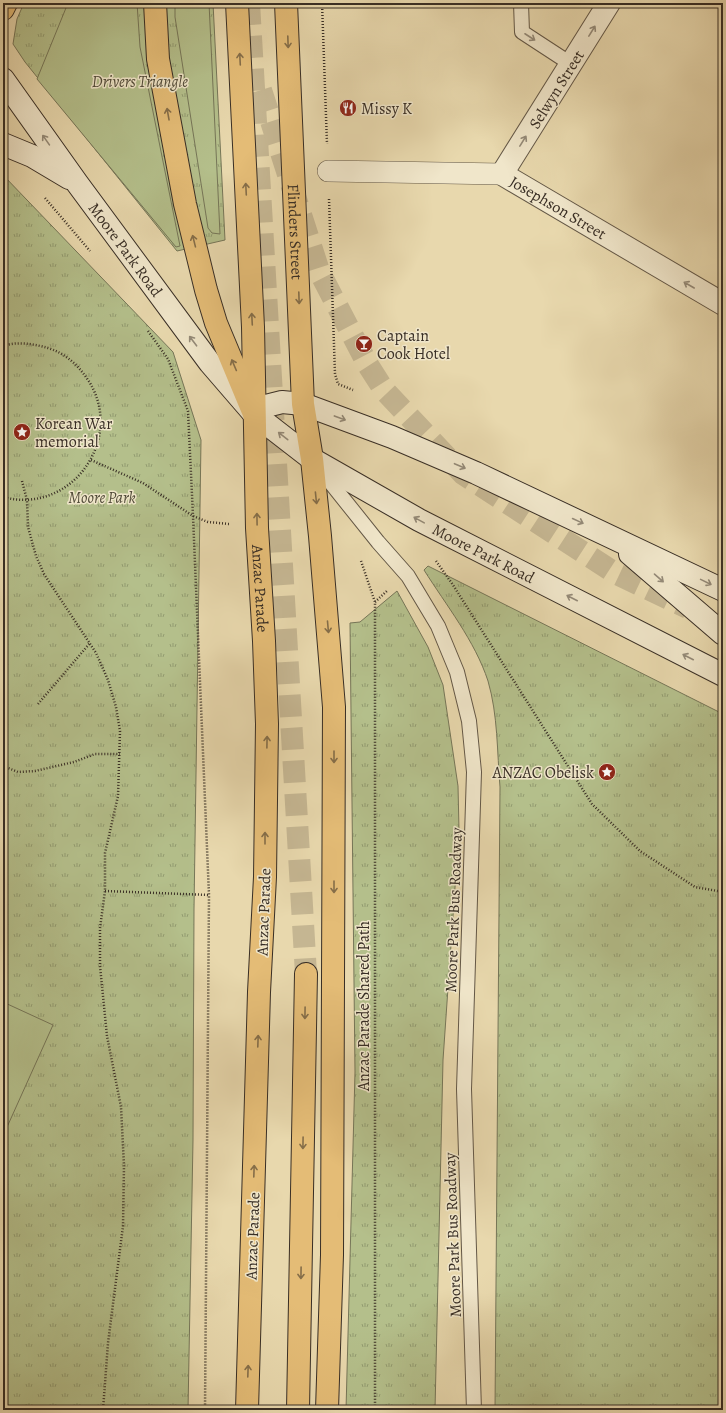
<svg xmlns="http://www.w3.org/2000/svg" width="726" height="1413" viewBox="0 0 726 1413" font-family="Alegreya,serif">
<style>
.park{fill:url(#park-tufts);stroke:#767658}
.garden{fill:#b4bf8b;stroke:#767658}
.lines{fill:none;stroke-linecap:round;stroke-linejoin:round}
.motorway-tunnel{stroke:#c5b692;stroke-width:22;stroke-dasharray:22 11;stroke-linecap:butt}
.service-casing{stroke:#645847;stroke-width:16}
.pedestrian-casing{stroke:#645847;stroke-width:22}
.minor-casing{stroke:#645847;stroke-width:24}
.secondary-casing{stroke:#382e25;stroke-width:24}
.primary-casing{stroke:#382e25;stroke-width:24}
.motorway-casing{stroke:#382e25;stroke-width:24}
.path{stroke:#382e25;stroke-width:2.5;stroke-dasharray:1 2;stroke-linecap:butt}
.service{stroke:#f0e6ca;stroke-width:14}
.pedestrian{stroke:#f0e6ca;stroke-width:21}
.minor{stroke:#f0e6ca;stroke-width:22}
.secondary{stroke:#f0e6ca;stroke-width:22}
.primary{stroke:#e4bc76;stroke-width:22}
.motorway{stroke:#e4bc76;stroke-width:22}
.oneway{stroke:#948a78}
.oneway2{stroke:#856e49}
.labels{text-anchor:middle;stroke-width:3;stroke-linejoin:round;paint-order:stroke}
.park-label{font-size:16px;font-style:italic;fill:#514b39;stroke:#f0e6ca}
.street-label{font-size:16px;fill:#382e25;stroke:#f0e6ca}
.poi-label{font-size:16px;fill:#382e25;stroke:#f0e6ca;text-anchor:start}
</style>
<defs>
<pattern id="park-tufts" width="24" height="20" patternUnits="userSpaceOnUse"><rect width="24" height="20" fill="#b4bf8b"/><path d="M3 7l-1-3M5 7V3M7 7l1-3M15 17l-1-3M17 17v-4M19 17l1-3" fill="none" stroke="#939c71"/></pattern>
</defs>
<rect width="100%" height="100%" fill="#e8d8ad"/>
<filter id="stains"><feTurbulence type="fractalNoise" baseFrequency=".005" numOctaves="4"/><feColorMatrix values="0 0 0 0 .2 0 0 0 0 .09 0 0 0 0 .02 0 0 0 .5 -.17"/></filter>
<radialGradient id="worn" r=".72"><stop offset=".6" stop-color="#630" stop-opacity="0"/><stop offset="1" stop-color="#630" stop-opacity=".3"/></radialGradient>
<g class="park">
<path d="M24 3H213L225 240 177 251 25 62 13 44 17 19Z"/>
<path d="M3 175 173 352 201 440 194 909 193 1140 188 1410H3Z"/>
<path d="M428 566 723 714V1410H495L500 787C497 752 498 715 488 681 475 641 446 605 424 570Z"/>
<path d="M397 591 428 647 443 685 458 786 459 830 443 1060 435 1410H346L355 1072 350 623 360 622Z"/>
</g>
<g class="garden">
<path d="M68 3H137L140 47 180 246 176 247 37 79Z"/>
<path d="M175 3H209L220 234 212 233 208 228 175 17Z"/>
<path d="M3 1002 53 1025 3 1136Z"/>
</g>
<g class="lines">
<g class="motorway-tunnel">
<path d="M249 3 306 974"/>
<path d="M261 90 319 271 368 365 384 390 463 474 615 573 688 608"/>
</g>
<defs>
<g id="service">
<path d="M521 3 522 32 571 64"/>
<path d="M318 467 378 542 408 576 438 626 457 672 469 721 474 772 464 1089 474 1410"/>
</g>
<path id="pedestrian" d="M328 171 502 174"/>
<g id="minor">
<path id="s1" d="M609 3 502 174 723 304"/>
</g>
<g id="secondary">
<path id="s2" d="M3 79 77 183 210 363 254 414 312 459 419 520 723 675"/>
<path d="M3 144 32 156 69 178"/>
<path d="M254 414 266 406 282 402 303 404 392 437 476 473 723 590"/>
<path d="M630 554 723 634"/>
</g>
<g id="primary">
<path id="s3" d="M237 3 253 327 257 528 264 641 267 724 265 877 259 992 247 1410"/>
<path id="s4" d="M286 3 303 404 312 459 320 536 334 707 332 1255 327 1410"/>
<path d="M3 9 6 3"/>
</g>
<g id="motorway">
<path d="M155 3 158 59 185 204 206 290 216 323 254 414"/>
<path d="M298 1410 306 974"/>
</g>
</defs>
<use href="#service" class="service-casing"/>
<use href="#pedestrian" class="pedestrian-casing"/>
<use href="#minor" class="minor-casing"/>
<use href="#secondary" class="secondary-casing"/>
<use href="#primary" class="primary-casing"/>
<use href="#motorway" class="motorway-casing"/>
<g class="path">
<path d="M322 3 327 144"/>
<path d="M45 198 90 251"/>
<path d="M329 199 335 374 338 384 353 390"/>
<path d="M3 322 6 345"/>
<path d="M148 331 168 359 188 411 193 516 209 895 205 1410"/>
<path d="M3 346C17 341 34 344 48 348 64 353 76 363 86 377 128 435 73 516 3 497"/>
<path d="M91 460 143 483 193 516 208 522 229 524"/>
<path d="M22 481 27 500 28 527 36 556 44 574 96 653 108 680 116 707 120 731 118 796 105 853V891L100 928V966L107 1036 121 1107 124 1166 123 1226 108 1343 103 1410"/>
<path d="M361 561 375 602V1410"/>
<path d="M436 561 453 585 592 804 640 851 695 887 723 892"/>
<path d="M375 602 388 590"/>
<path d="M38 704 90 643"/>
<path d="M3 766 18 772 35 771 74 762 95 754H120"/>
<path d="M105 891 209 895"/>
</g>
<use href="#service" class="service"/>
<use href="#pedestrian" class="pedestrian"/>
<use href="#minor" class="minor"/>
<use href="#secondary" class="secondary"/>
<use href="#primary" class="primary"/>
<use href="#motorway" class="motorway"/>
</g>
<defs><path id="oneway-shaft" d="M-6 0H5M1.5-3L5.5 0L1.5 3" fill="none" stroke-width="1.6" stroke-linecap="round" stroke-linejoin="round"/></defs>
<g class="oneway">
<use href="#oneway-shaft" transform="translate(592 31) rotate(-58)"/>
<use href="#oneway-shaft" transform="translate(530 37) rotate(33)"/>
<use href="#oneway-shaft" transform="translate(46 140) rotate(-125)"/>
<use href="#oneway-shaft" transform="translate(523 141) rotate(-58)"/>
<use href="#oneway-shaft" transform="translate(689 285) rotate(-150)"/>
<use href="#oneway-shaft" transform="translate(193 341) rotate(-127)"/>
<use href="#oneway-shaft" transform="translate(340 418) rotate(20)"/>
<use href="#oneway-shaft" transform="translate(283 436) rotate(-142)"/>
<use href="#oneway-shaft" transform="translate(460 466) rotate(23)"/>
<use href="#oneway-shaft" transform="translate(419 520) rotate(-151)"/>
<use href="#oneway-shaft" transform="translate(578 521) rotate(25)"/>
<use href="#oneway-shaft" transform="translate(659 578) rotate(41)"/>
<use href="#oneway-shaft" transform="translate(706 582) rotate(26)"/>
<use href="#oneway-shaft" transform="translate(572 598) rotate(-153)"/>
<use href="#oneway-shaft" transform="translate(688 657) rotate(-153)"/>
</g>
<g class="oneway2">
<use href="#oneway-shaft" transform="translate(288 42) rotate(88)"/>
<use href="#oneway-shaft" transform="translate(240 59) rotate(-93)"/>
<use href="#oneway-shaft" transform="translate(168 114) rotate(-100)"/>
<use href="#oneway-shaft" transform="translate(246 189) rotate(-93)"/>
<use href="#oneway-shaft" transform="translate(194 241) rotate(-104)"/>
<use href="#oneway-shaft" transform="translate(299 298) rotate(88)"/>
<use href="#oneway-shaft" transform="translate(252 319) rotate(-93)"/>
<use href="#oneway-shaft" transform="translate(234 365) rotate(-113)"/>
<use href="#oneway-shaft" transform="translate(316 498) rotate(84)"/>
<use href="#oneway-shaft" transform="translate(257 519) rotate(-91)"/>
<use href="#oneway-shaft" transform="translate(328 627) rotate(85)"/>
<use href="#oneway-shaft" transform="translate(267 742) rotate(-89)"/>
<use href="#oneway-shaft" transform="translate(334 757) rotate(90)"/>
<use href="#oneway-shaft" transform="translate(265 838) rotate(-90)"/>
<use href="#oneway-shaft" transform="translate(334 887) rotate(90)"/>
<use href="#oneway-shaft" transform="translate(305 1013) rotate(91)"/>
<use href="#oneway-shaft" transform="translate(258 1041) rotate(-88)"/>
<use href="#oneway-shaft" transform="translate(303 1143) rotate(91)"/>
<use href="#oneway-shaft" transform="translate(254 1171) rotate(-88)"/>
<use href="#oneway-shaft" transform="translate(301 1273) rotate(91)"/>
<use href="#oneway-shaft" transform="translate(248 1371) rotate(-88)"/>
</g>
<defs>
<symbol id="restaurant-disc" viewBox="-11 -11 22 22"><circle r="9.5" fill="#8f2418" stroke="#f0e6ca"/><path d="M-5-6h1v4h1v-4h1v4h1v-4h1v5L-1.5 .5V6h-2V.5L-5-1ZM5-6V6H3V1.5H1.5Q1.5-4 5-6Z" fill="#fff"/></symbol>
<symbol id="bar-disc" viewBox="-11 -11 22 22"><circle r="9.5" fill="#8f2418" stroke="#f0e6ca"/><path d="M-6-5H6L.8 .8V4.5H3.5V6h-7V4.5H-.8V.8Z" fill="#fff"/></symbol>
<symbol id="sight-disc" viewBox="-11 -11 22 22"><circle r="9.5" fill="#8f2418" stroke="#f0e6ca"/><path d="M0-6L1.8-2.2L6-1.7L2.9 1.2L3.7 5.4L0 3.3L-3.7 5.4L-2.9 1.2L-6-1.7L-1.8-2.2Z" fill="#fff"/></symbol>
</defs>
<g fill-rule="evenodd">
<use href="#restaurant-disc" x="338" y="98" width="20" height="20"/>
<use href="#bar-disc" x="354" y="334" width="20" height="20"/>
<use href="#sight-disc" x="12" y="422" width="20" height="20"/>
<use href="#sight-disc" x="597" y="762" width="20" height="20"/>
</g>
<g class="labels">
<g class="park-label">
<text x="140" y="87">Drivers Triangle</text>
<text x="102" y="503">Moore Park</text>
</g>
<g class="street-label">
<text transform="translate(556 89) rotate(-58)" y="6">Selwyn Street</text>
<text dy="6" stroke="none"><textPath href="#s1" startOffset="267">Josephson Street</textPath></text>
<text dy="6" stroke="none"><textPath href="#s4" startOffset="229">Flinders Street</textPath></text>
<text dy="6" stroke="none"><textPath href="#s2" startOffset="210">Moore Park Road</textPath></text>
<text dy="6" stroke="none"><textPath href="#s2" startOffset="688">Moore Park Road</textPath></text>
<text dy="6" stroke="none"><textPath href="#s3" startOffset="586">Anzac Parade</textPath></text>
<text transform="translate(453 910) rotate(-88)" y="6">Moore Park Bus Roadway</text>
<text transform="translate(263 912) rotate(-88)" y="6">Anzac Parade</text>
<text transform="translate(363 1006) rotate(-90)" y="6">Anzac Parade Shared Path</text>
<text transform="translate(452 1235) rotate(-92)" y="6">Moore Park Bus Roadway</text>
<text transform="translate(252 1236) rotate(-88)" y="6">Anzac Parade</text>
</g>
<g class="poi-label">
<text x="361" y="114">Missy K</text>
<text x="377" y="341">Captain<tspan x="377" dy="18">Cook Hotel</tspan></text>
<text x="35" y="429">Korean War<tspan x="35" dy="18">memorial</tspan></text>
<text x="594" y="778" text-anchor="end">ANZAC Obelisk</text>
</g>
</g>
<rect width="726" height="1413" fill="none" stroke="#e8d8ad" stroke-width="16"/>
<rect x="4" y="4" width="718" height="1405" fill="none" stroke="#382e25" stroke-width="2"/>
<rect x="8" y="8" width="710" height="1397" fill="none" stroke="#382e25"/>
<rect width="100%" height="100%" filter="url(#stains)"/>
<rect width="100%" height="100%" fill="url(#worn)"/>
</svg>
